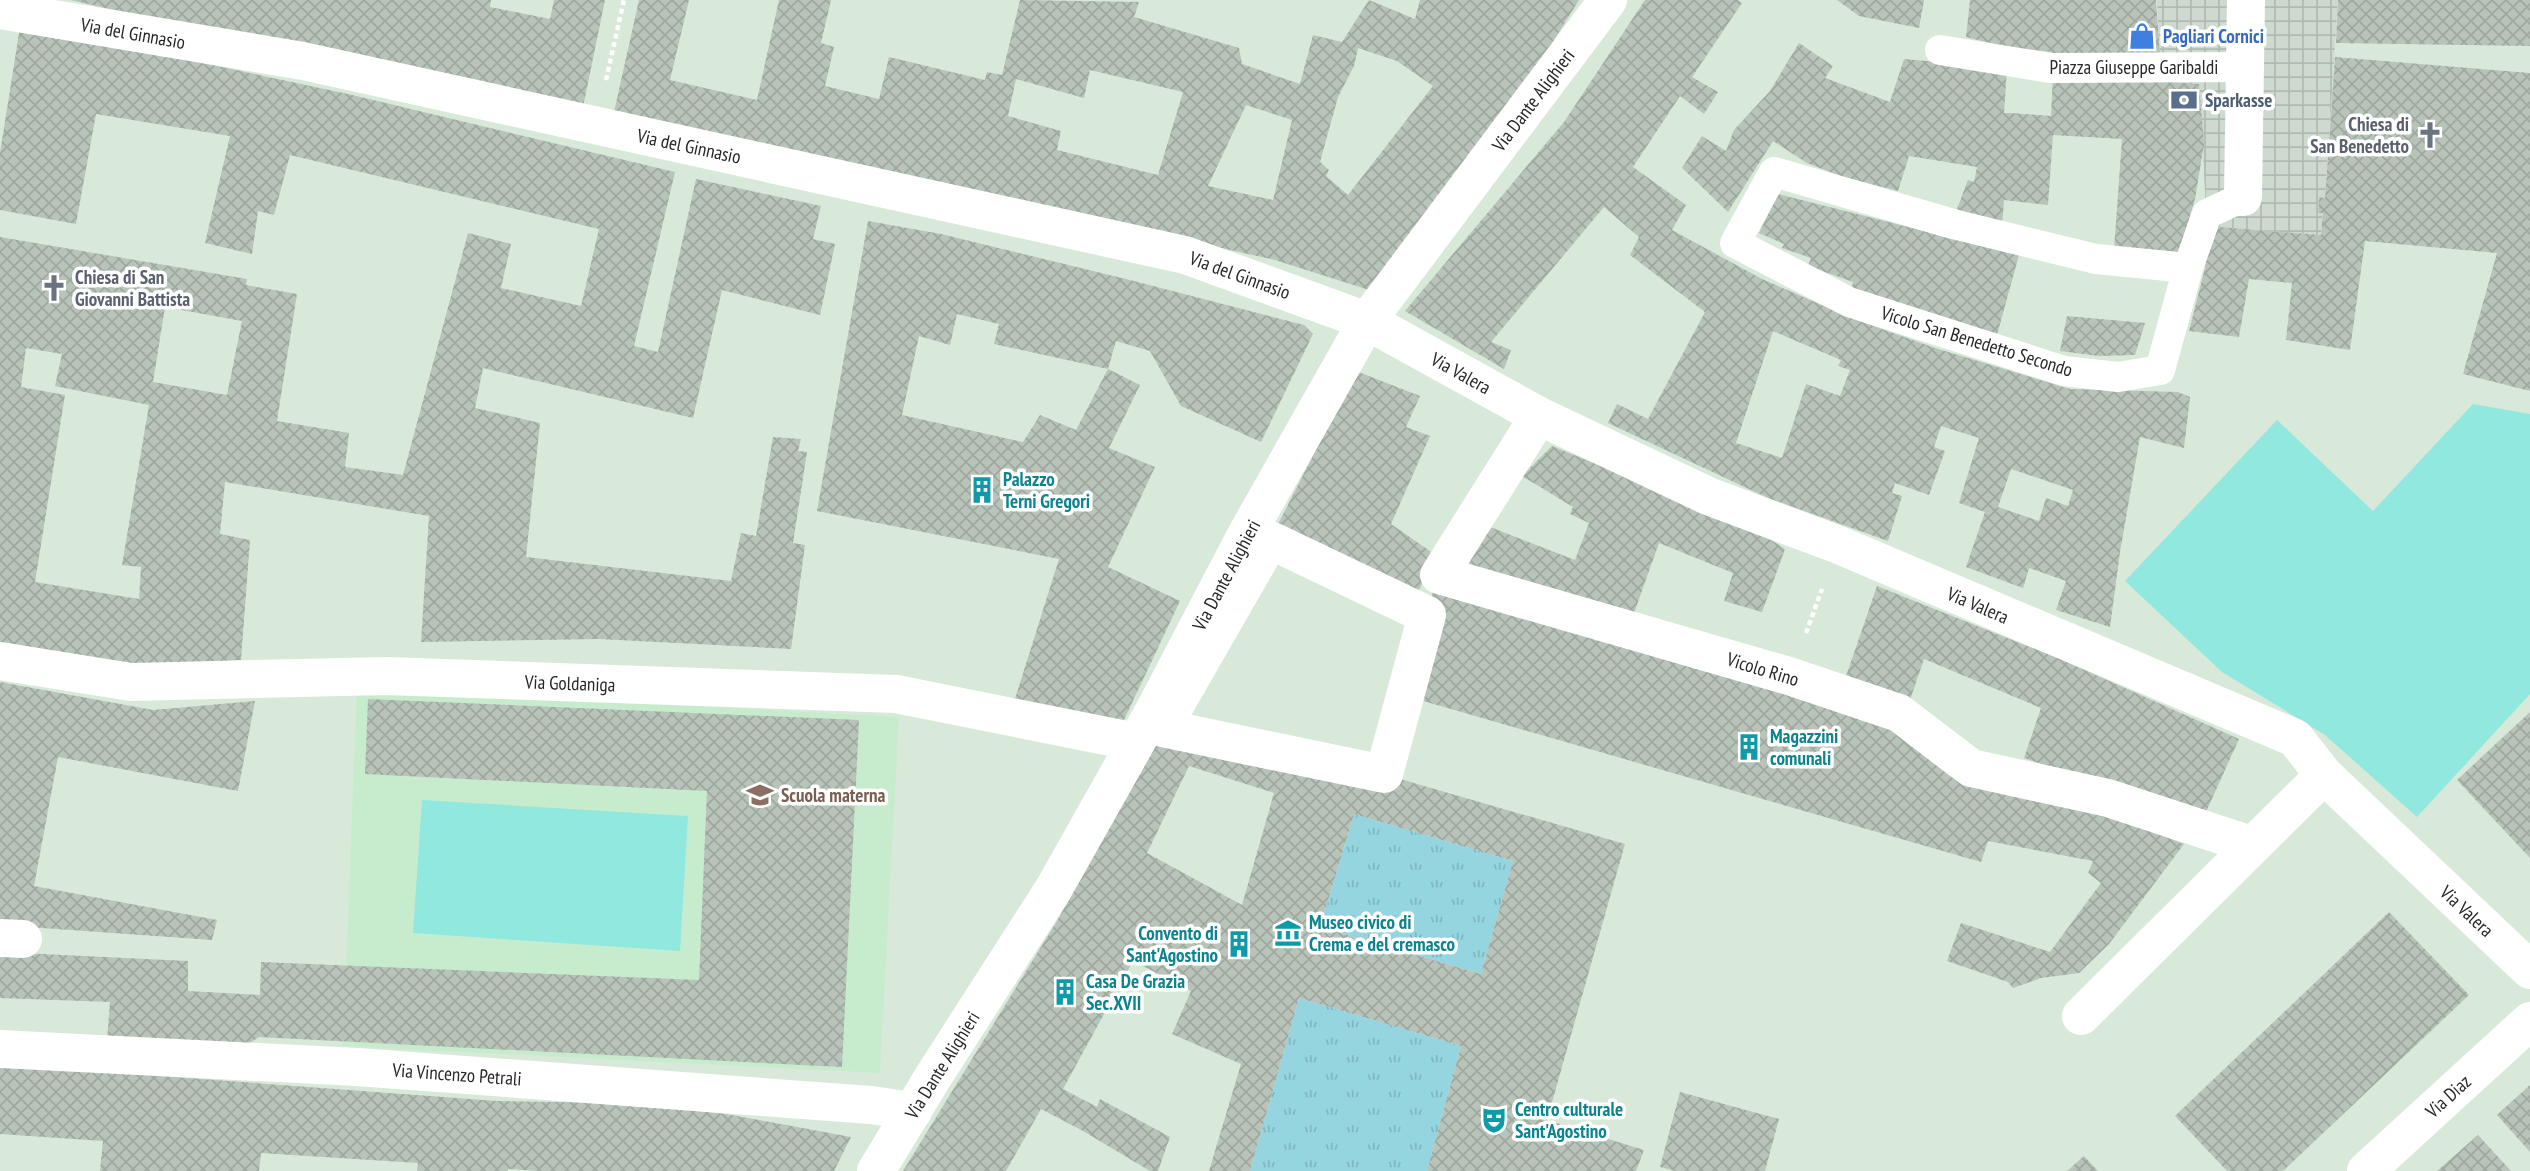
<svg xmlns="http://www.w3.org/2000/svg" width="2530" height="1171" viewBox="0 0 2530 1171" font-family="'PT Sans Narrow',sans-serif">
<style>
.education{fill:#c7eccd}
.grass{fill:url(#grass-tufts)}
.pitch{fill:#90e8df}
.plaza{fill:url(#plaza-grid)}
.building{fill:url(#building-cross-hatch);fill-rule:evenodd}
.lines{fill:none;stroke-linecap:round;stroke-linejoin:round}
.path{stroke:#fff;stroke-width:4.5;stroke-dasharray:5 3.5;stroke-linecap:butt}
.lane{stroke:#fff;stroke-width:30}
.street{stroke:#fff;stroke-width:38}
.labels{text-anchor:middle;stroke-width:7;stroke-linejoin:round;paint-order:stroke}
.street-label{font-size:19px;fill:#272727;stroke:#fff}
.shop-label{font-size:19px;font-weight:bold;fill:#366cbe;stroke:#fff;text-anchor:start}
.service-label{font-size:19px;font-weight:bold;fill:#4e5e75;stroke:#fff;text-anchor:start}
.worship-label{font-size:19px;font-weight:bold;fill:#5b616d;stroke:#fff;text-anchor:end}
.culture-label{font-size:19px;font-weight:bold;fill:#0d838f;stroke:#fff;text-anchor:start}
.education-label{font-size:19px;font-weight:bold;fill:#785e54;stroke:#fff;text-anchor:start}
</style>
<defs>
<pattern id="grass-tufts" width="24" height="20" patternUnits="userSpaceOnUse" patternTransform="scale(1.75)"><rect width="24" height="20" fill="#94d5e0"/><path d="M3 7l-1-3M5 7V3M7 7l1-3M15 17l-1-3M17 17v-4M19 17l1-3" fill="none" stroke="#80b7c0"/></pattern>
<pattern id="plaza-grid" width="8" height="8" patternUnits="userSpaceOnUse" patternTransform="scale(1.75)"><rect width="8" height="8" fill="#cedad0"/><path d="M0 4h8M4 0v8" fill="none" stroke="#b1bbb3"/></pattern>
<pattern id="building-cross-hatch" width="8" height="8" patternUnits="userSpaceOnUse" patternTransform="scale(1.75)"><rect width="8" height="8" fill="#b8c4b9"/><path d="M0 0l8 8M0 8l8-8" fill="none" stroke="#9ea89f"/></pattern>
</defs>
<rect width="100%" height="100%" fill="#d8e9d9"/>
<path class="education" d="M357 687 899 717 880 1073 343 1046Z"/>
<g class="grass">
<path d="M1354 814 1513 861 1481 974 1320 927Z"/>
<path d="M1299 998 1461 1046 1427 1171H1250Z"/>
</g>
<g class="pitch">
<path d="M2473 404 2530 414V694L2417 817 2325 735 2222 672 2125 581 2277 420 2373 511Z"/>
<path d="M422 800 688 816 680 951 413 933Z"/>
</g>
<path class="plaza" d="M2157 0H2338L2325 198 2319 197 2318 213H2323L2321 235 2207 226 2199 85 2161 82Z"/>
<g class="building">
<path d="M71 0H491L490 7 550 19 554 0H605L583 107 204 31Z"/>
<path d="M639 0H689L670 80 757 100 779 0H831L821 43 834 47 825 86 879 99 889 57 985 80 987 72 1002 75 1020 0 1139 2 1134 17 1239 48 1242 64 1300 84 1313 35 1342 42 1369 0 1415 19 1420 0H1579L1507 116 1369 290 1275 260 614 112ZM1358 48 1397 61 1433 86 1348 195 1326 176 1329 170 1320 162 1338 97 1354 66ZM1090 70 1183 92 1158 175 1057 150 1061 131 1008 116 1016 79 1084 98ZM1246 105 1292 120 1273 200 1208 186Z"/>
<path d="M1645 0H1738L1742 3 1692 77 1718 92 1704 114 1680 96 1633 167 1686 205 1672 230 1762 279 1854 319 1935 348 2070 389 2178 392 2190 397 2184 448 2140 437 2120 552 2110 627 2056 610 2066 581 2029 568 2023 588 1966 567 1985 512 1959 503 1979 438 1941 426 1934 447 1945 451 1929 495 1895 483 1892 493 1902 496 1888 541 1768 498 1608 423 1617 404 1648 419 1705 312 1630 255 1639 237 1604 207 1491 342 1511 350 1504 369 1405 311 1564 122ZM1773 331 1841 360 1838 366 1850 370 1840 396 1806 384 1782 458 1736 443ZM2011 469 2073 490 2068 506 2046 498 2039 521 1998 507Z"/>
<path d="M1837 0H1924L1919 28 1859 16Z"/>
<path d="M1970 0H2156L2160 57 2053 62 2052 52 2006 47 1966 37Z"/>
<path d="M2338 0H2530V46L2336 43Z"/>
<path d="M20 27 72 35 348 94 675 172 634 346 658 352 696 179 821 206 813 239 835 244 820 315 722 290 693 418 483 368 475 408 540 423 526 557 731 581 741 533 756 536 773 437 801 439 798 451 807 452 793 543 805 545 791 649 599 639 421 642 429 516 225 482 220 534 250 540 241 660 130 666 0 646V237L247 279 246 285 297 294 277 421 349 433 345 467 403 475 468 233 511 244 501 288 581 306 599 229 290 155 274 215 258 211 252 254 205 243 230 136 96 114 76 224 0 210V153ZM165 307 242 321 227 395 153 382ZM26 348 62 354 55 386 149 405 122 565 141 567 139 599 35 582 65 395 21 387Z"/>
<path d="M1799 43 1833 66 1825 78 1890 102 1904 59 2007 68 2004 113H2011L2051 116 2053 73 2199 84 2204 144 2195 199 2178 255 2114 250 2122 139 2053 135 2048 205 2004 200 2002 227 1957 209 1968 180 1974 182 1977 167 1909 156 1898 191 1840 176 1807 163 1773 141 1728 212 1682 168 1702 136 1726 151 1734 130 1770 91Z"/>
<path d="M2335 57 2530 73V391L2463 374 2497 253 2365 241 2350 350 2286 340 2292 283 2249 279 2239 337 2189 331 2205 268 2207 226 2321 235 2323 213H2318L2319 197 2325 198Z"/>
<path d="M1778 194 2019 255 1997 335 1851 292 1853 282 1808 266 1811 258 1782 248 1784 244 1759 233Z"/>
<path d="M868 221 941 234 1130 280 1304 325 1313 334 1261 442 1181 406 1150 351 1116 341 1108 369 994 344 999 324 957 314 950 345 919 336 902 415 1023 442 1040 415 1076 430 1108 369 1140 385 1109 448 1155 467 1108 567 1180 601 1123 722 1014 702 1059 559 817 511Z"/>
<path d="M2067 316 2145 323 2135 355 2099 356 2060 351Z"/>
<path d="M1356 371 1420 396 1406 427 1430 436 1391 524 1437 556 1413 601 1428 608 1433 591 1869 713 2107 815 2184 844 2109 944 2079 973 2041 978 2013 988 2008 982 1947 961 1961 923 2050 952 2101 883 2088 873 2093 861 1988 841 1981 862 1413 698 1393 777 1625 844 1547 1120 1644 1150 1636 1171H1427L1461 1046 1299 998 1250 1171H1209L1241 1064 1172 1034 1191 991 1133 961 1063 1089 1097 1107 1100 1099 1170 1137 1158 1171H1150L1083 1131 1041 1109 1006 1171H903L1057 921 1162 728 1384 774 1427 615 1270 540ZM1189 766 1274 793 1242 905 1147 853ZM1354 814 1513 861 1481 974 1320 927Z"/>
<path d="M1552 446 1751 527 1785 549 1762 612 1724 601 1733 573 1659 543 1634 613 1461 565 1485 525 1575 560 1589 523 1570 514 1573 507 1522 476Z"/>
<path d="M1877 586 2060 659 2239 739 2206 812 2108 787 2024 758 2041 708 1924 659 1910 700 1846 676Z"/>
<path d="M0 682 153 710 255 701 238 791 58 757 34 886 217 920 212 940 0 925Z"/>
<path d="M368 699 859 720 842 1067 259 1037 240 1049 107 1041 110 1002 0 998V952L188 961V991L260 995 261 962 699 980 707 791 365 774Z"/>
<path d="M2530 712V858L2457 780Z"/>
<path d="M2389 912 2469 995 2283 1171H2227L2175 1116Z"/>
<path d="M0 1064 497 1101 621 1103 726 1114 851 1137 834 1171H539L508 1169V1171H417L418 1163 261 1153 259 1171H100L103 1141 0 1134Z"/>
<path d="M2530 1085V1152L2497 1115Z"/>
<path d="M1680 1092 1779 1119 1765 1171H1675L1660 1167Z"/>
<path d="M2478 1135 2511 1171H2437Z"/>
<path d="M2084 1156 2098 1171H2067Z"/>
</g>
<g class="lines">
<g class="path">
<path d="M606 80 624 0"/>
<path d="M1806 633 1822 589"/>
</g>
<g class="lane">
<path d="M1940 50 2050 68 2245 67"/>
<path d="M2188 268 2096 259 1953 224 1774 172 1735 243 1849 302 2064 371 2118 377 2160 370 2188 268 2207 214 2243 197"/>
</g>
<g class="street">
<path d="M0 10 303 61 1185 255 1367 321 1539 416 1708 496 1839 545 2295 738 2324 775 2530 970"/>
<path d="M2243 197 2246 0"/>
<path d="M1539 416 1439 575 1789 676 1899 713 1971 768 2108 798 2251 845"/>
<path d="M1270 540 1427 615 1384 774 1162 728Z"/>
<path d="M0 661 131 682 387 676 896 694 1136 742"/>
<path d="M0 938 23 939"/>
<path d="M2081 1016 2324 775"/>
<path d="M0 1049 357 1067 871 1105 913 1111"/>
<path d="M876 1171 933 1077 1053 890 1155 709 1245 537 1367 321 1608 0"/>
<path d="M2366 1171 2530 1021"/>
</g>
</g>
<defs>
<symbol id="shop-bare" viewBox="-9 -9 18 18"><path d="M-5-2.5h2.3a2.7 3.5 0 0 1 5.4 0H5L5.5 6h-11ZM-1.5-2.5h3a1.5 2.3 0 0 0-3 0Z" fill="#3f7fe0" stroke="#fff" stroke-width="2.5" paint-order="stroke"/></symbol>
<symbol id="bank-bare" viewBox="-9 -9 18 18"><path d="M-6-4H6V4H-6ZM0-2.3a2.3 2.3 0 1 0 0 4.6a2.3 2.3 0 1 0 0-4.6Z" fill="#5c6f8a" stroke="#fff" stroke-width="2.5" paint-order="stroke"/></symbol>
<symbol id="church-bare" viewBox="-9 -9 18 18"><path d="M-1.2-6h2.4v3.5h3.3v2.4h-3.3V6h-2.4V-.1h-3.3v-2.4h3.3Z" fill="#6b7280" stroke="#fff" stroke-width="2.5" paint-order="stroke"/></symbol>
<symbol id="building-bare" viewBox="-9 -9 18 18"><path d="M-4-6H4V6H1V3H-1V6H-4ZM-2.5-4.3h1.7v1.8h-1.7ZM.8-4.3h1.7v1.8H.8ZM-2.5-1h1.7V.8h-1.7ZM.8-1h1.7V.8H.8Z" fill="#0f9aa8" stroke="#fff" stroke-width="2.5" paint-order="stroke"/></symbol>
<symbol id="school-bare" viewBox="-9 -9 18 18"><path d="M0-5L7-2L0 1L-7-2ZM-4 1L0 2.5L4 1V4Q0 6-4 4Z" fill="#8d6e63" stroke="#fff" stroke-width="2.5" paint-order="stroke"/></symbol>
<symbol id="museum-bare" viewBox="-9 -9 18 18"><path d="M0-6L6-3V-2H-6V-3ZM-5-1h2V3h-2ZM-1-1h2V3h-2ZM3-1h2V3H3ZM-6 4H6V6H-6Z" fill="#0f9aa8" stroke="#fff" stroke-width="2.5" paint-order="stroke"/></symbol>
<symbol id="theatre-bare" viewBox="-9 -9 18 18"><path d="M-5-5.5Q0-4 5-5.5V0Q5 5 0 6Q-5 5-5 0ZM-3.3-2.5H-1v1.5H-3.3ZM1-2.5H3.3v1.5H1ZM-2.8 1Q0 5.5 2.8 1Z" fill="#0f9aa8" stroke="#fff" stroke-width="2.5" paint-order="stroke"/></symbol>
</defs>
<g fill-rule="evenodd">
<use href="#shop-bare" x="2123" y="17" width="38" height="38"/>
<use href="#bank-bare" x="2165" y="81" width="38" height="38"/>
<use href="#church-bare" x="2411" y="116" width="38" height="38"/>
<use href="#church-bare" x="35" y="269" width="38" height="38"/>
<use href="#building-bare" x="963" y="471" width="38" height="38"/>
<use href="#building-bare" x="1730" y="728" width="38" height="38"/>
<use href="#school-bare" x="741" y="776" width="38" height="38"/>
<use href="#museum-bare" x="1269" y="914" width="38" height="38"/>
<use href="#building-bare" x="1220" y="925" width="38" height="38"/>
<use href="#building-bare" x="1046" y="973" width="38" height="38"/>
<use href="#theatre-bare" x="1475" y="1101" width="38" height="38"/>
</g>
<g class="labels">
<g class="street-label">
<text transform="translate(133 33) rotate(10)" y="7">Via del Ginnasio</text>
<text x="2134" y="74">Piazza Giuseppe Garibaldi</text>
<text transform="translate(1533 100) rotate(-53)" y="7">Via Dante Alighieri</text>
<text transform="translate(689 146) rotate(12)" y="7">Via del Ginnasio</text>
<text transform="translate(1240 275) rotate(20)" y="7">Via del Ginnasio</text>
<text transform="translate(1977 341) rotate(17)" y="7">Vicolo San Benedetto Secondo</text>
<text transform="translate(1461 373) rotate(29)" y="7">Via Valera</text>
<text transform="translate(1226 575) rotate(-62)" y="7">Via Dante Alighieri</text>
<text transform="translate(1978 605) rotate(23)" y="7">Via Valera</text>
<text transform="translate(1763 669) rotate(17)" y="7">Vicolo Rino</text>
<text transform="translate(570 683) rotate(2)" y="7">Via Goldaniga</text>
<text transform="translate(2467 911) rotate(43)" y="7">Via Valera</text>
<text transform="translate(942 1065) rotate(-58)" y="7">Via Dante Alighieri</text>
<text transform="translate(457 1074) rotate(4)" y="7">Via Vincenzo Petrali</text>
<text transform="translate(2448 1096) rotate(-42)" y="7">Via Diaz</text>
</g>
<g class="shop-label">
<text x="2163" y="43">Pagliari Cornici</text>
</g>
<g class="service-label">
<text x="2205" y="107">Sparkasse</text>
</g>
<g class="worship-label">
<text x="2409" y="131">Chiesa di<tspan x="2409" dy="22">San Benedetto</tspan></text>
<text x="75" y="284" text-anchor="start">Chiesa di San<tspan x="75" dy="22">Giovanni Battista</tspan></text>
</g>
<g class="culture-label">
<text x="1003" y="486">Palazzo<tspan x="1003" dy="22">Terni Gregori</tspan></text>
<text x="1770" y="743">Magazzini<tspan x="1770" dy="22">comunali</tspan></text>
<text x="1309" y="929">Museo civico di<tspan x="1309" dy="22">Crema e del cremasco</tspan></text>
<text x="1218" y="940" text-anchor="end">Convento di<tspan x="1218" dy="22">Sant'Agostino</tspan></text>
<text x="1086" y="988">Casa De Grazia<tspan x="1086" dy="22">Sec.XVII</tspan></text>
<text x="1515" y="1116">Centro culturale<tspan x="1515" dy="22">Sant'Agostino</tspan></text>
</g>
<g class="education-label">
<text x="781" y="802">Scuola materna</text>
</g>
</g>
</svg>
